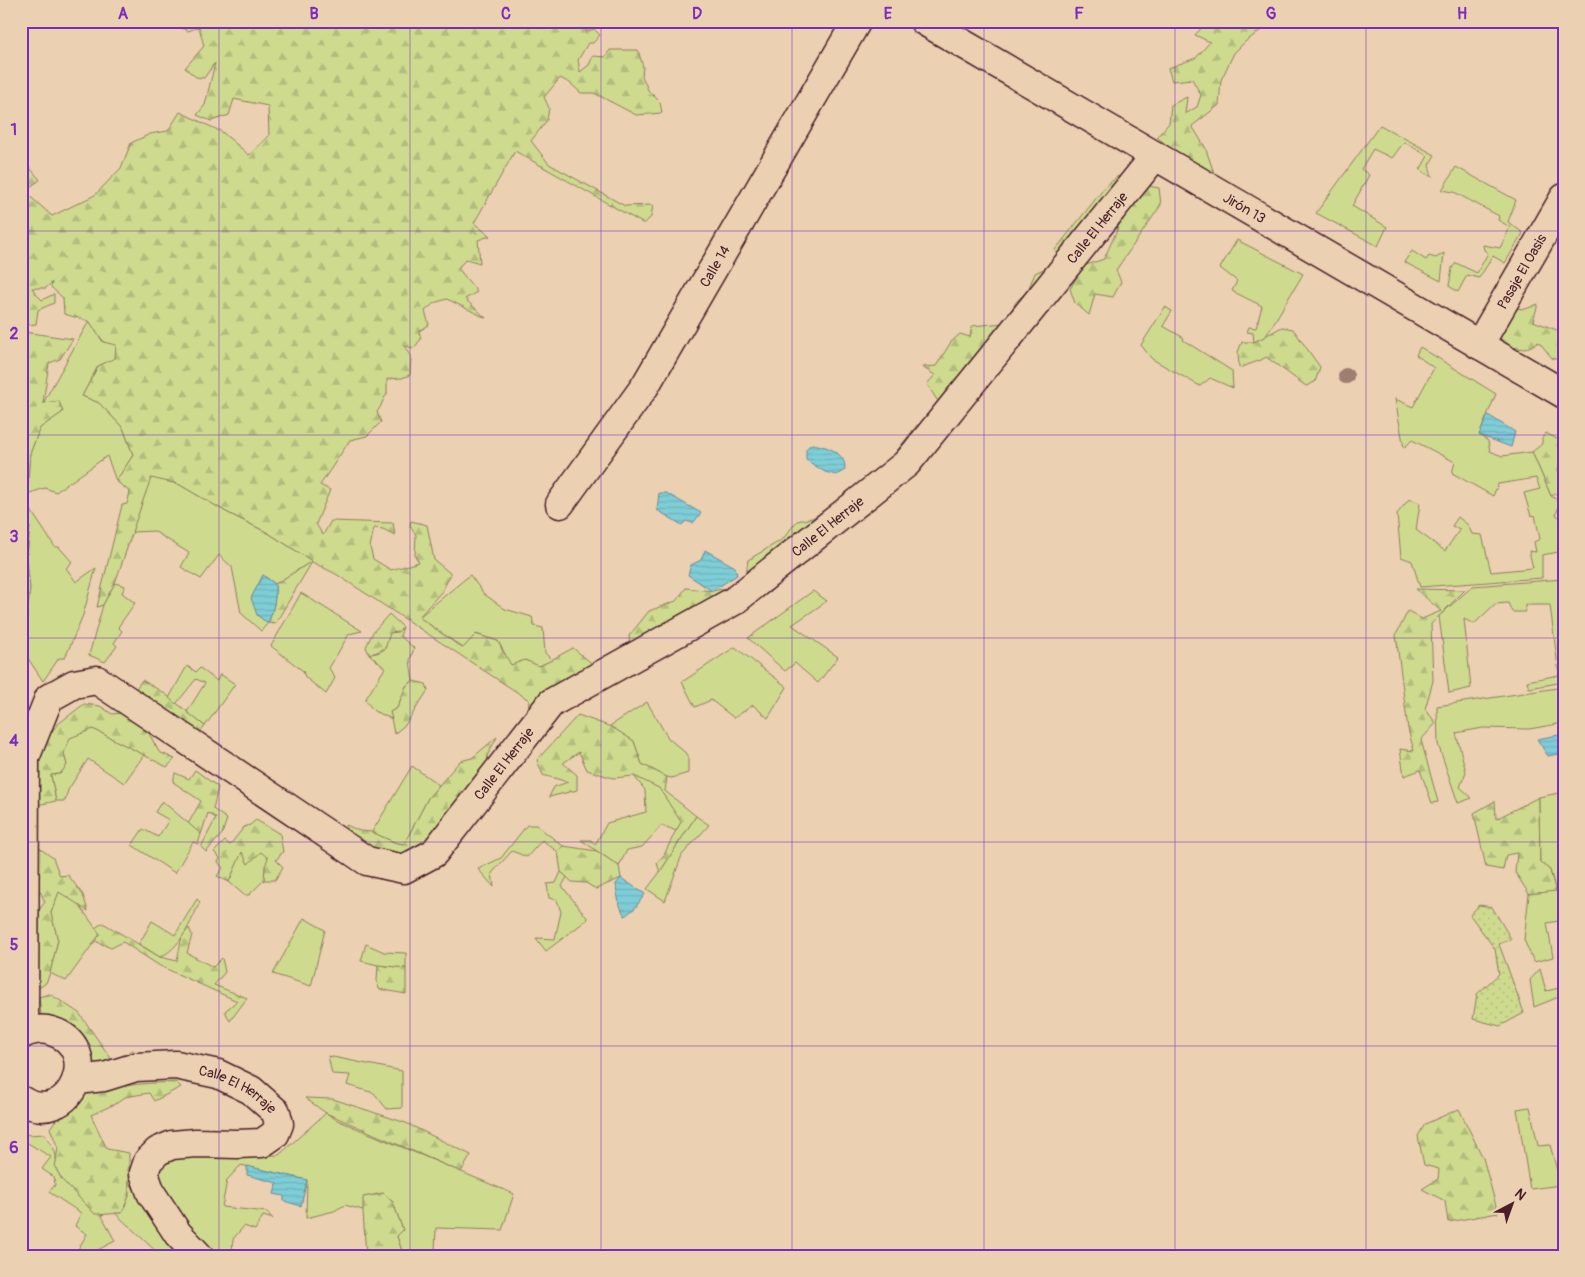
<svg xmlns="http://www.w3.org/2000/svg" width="1585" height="1277" viewBox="0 0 1585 1277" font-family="Pangolin,sans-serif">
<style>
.grass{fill:url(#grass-dots);stroke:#8c7d5c}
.forest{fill:url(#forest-firs);stroke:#8c7d5c}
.garden{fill:#cedb8e;stroke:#8c7d5c}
.water{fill:url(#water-rules);stroke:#698892}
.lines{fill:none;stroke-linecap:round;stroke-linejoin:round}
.street-casing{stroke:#4a1f2b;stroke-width:31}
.secondary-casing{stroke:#4a1f2b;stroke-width:31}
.street{stroke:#ebd0b2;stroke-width:28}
.secondary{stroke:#ebd0b2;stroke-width:28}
.tree{fill:#9d7e70}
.grid{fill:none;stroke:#7b2cbf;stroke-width:1;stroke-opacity:0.55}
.labels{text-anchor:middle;stroke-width:5;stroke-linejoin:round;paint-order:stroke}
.street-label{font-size:14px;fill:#4a1f2b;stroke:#ebd0b2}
.neatline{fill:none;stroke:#7b2cbf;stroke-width:2}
.grid-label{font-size:16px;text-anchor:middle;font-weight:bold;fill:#7b2cbf}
</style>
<defs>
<pattern id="grass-dots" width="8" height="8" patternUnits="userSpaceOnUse" patternTransform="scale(1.25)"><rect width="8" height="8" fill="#cedb8e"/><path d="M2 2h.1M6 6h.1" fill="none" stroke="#b2bc7b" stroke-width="1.8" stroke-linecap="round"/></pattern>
<pattern id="forest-firs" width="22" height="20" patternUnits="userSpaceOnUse" patternTransform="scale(1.25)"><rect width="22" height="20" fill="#cedb8e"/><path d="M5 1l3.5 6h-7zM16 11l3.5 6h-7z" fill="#b2bc7b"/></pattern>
<pattern id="water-rules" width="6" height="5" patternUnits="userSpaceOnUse" patternTransform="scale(1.25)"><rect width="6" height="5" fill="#7eced7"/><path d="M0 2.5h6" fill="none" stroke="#6eb0b9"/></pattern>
</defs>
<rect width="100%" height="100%" fill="#ebd0b2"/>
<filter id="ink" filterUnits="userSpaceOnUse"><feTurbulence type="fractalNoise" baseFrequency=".02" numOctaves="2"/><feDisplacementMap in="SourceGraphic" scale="10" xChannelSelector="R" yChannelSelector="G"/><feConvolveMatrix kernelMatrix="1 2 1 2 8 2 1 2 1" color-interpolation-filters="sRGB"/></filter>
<g filter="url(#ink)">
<path class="grass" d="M1479 905 1492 907 1511 939 1499 944 1524 1013 1500 1026 1473 1019 1477 994 1499 974 1495 949 1470 915Z"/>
<g class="forest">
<path d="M178 21H588L586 32 594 29 600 35 593 43H588L578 60 580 72 589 65 593 56 605 57 610 50H638L643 67 642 76 648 90 660 102 662 113 636 115 594 93H581L570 83 560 78 544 97 549 108 547 120 531 141 549 164 625 206 653 205 651 217 644 224 515 151 474 223 490 236 478 240 480 263 466 259 458 268 477 292 465 299 486 318 447 299 434 303 425 311 429 325 419 331 421 339 414 348 404 346 411 357 410 375 402 378 387 379V394C382 400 382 406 377 412L381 422 367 436 350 440 320 485 330 490 316 524 323 535 331 521 393 523 395 535 383 529 374 528 370 547 373 559 391 570 419 562 415 556 416 535 410 526 411 521 427 525 434 560 451 574 442 591 419 617 462 648 475 634 498 641 504 654 525 660 540 666 573 648 595 666 528 713 529 700 336 574 312 562 275 624 268 623C274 609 276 598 275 584L312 561 268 533 228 513 178 484 151 479 115 583 103 605 97 607 122 505 127 504 130 492 116 481 133 455 123 428 99 403 82 396 98 366 115 358 89 321 64 314 63 298 51 287 52 282 46 288H32L36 294 42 300 54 294V303L38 310 36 324 26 325 24 332 73 339 60 359 49 363 43 403 60 400 63 412 40 429 30 454 27 494 21 507V157L40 180 24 191 52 216 95 195 121 168 131 143 150 134 168 131 180 112 222 132 249 155 269 136 268 106 234 99 229 115 211 121 197 115 205 105 215 63 204 78 196 77 185 68 204 46 199 27 188 31 178 26Z"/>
<path d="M1208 21H1268L1264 28 1246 41 1234 53 1221 80 1219 105 1192 126 1205 147 1214 173 1175 152 1157 137 1169 123 1171 105 1187 97 1185 114 1197 107 1201 95 1192 79 1172 81 1168 68 1196 58 1210 42 1195 35Z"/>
<path d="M1118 176 1126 186 947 404 937 400 927 384 935 375 922 367 936 366 951 342 960 334 970 337 972 326 1004 323 1016 302 1028 290 1035 273 1050 266 1058 258 1055 250 1106 186Z"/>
<path d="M1142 185 1159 188 1161 205 1116 270 1121 282 1113 297 1095 294 1089 315 1075 303 1070 289 1083 266 1104 259 1127 208Z"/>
<path d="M1538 304 1533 321 1562 332 1564 335V362L1552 358 1539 342 1525 349 1505 346 1498 333 1511 308 1526 309Z"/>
<path d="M1282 327 1293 329 1320 367 1315 382 1306 386 1266 357 1261 360 1239 368 1238 352 1242 342H1254Z"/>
<path d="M917 425H930L730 598 630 647 629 636 649 611 676 601 686 588 712 591 731 587 746 574 748 560 783 539 797 521 812 518 834 507 892 457Z"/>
<path d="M1546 433 1564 443V490L1551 496 1532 452 1542 444V438Z"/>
<path d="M21 519 30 527 27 559 30 589 24 642 21 640Z"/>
<path d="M1416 589 1465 590 1431 624 1433 681 1425 709 1436 723 1421 740 1438 802 1432 803 1420 770 1404 776 1400 749 1414 751 1408 729 1396 635 1408 611 1422 619 1441 611Z"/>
<path d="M389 614 403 627C391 639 387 652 369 654L366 647 373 632Z"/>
<path d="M142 680 164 693 205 726 199 734 135 690Z"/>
<path d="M413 681 426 684 428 690 406 724 394 734 390 712 397 708 406 686Z"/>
<path d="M84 704 100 706 112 714 134 712 145 726 159 752 175 759 167 767 93 729 64 753 67 765 60 774 51 775 56 801 37 805 32 756 58 724Z"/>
<path d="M578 715 614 728 634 741 642 764 667 777 665 791 696 816 660 872 657 863 664 855 680 822 634 776 613 778 587 770 579 752 563 763 577 775V790L549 797 554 787 568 782 543 775 537 760Z"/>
<path d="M497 737 487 756 491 771 431 849 403 864 367 856 348 836 346 825 360 831 372 832 394 842 404 844 428 798 460 761 472 758Z"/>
<path d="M195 770 218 787 213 809 227 819 222 834 206 852 201 847 216 818 208 813 201 834 188 824 201 801 173 782 175 773 189 779Z"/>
<path d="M1539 797 1540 862 1550 870 1556 892 1529 894 1515 872 1517 853 1506 855 1503 870 1486 867 1474 813 1495 801 1496 819Z"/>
<path d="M256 820 280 834 283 852 276 860 283 867 275 880H264L265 866 248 864 242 853 229 882 217 876 223 868 218 862 220 858 214 852 225 841 230 845 244 827 250 825Z"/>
<path d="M30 841 53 858 60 876 68 875 83 895 88 911 59 893 51 913 58 940 50 973 46 983 33 992 31 920 45 902 35 880Z"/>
<path d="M563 846 597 851 619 866 621 878 596 889 586 883 572 882 561 872 558 852Z"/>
<path d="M103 923 160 957 177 961 182 936 189 928 192 935 187 953 213 967 222 958 225 972 214 985 247 998 230 1021 225 1011 237 1001 160 966 123 942 111 948 95 941 100 934 95 928Z"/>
<path d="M378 965 406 968V994L379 989 377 981Z"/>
<path d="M50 994 79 1013 110 1057 111 1064 133 1050 136 1059 99 1073 81 1038 42 1024 39 997Z"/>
<path d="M122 1076 125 1086C142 1083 159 1083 176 1082L181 1087 154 1101 149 1093 125 1097 117 1103 91 1115 107 1149 129 1153V1196L122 1213 95 1215 62 1180 55 1167 58 1148 50 1128 83 1083Z"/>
<path d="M305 1098 333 1099 406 1123 471 1155 461 1172 326 1113Z"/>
<path d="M1459 1109 1483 1158 1498 1213 1448 1222 1445 1201 1422 1189 1438 1179 1439 1169 1424 1165 1418 1136 1425 1124Z"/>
<path d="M383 1193 393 1202 403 1230 397 1236 402 1251 399 1256H366L362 1197Z"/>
</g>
<g class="garden">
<path d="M1380 125 1435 155 1429 165 1432 177 1420 170 1428 156 1404 142 1392 158 1373 149 1361 169 1369 175 1352 206 1387 227 1378 246 1316 213Z"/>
<path d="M1456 167 1516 200 1508 222 1523 233 1505 263 1493 256 1479 278 1467 275 1458 292 1449 286 1452 268 1456 263 1477 273 1488 253 1484 250 1483 245 1500 248 1510 227 1498 220 1499 216 1454 192 1442 190Z"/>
<path d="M1237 240 1303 274 1266 336 1254 342 1253 333 1247 332 1249 327 1256 328 1262 306 1232 291 1237 281 1220 268Z"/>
<path d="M1412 251 1426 260 1429 256 1436 258 1444 253 1441 281 1404 262Z"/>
<path d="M1165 307 1172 311 1163 326 1184 338 1183 340 1232 371 1233 388 1210 378 1200 386 1152 359 1141 345Z"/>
<path d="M89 321 103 342 116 345 115 358 98 366 82 396 99 403 123 428 133 455 116 481 107 456 56 492 45 488 27 494 30 454 40 428 63 412 59 401 43 403Z"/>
<path d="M1420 347 1496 394 1479 435 1488 441 1490 451 1502 456 1532 452 1551 496 1560 502 1556 515 1564 520V551L1542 555V578L1420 587 1412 561 1401 557 1397 514 1409 499 1420 503 1416 530 1445 551 1460 529 1452 526 1458 517 1468 525 1472 534 1482 535 1491 572 1533 568 1529 551 1536 552 1534 542 1540 539 1535 515 1531 516 1524 493 1540 489 1536 478 1498 484 1493 496 1452 473 1455 462 1412 440 1404 448 1395 399 1413 407 1434 368 1416 355Z"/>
<path d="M151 478 178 484 228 513 268 533 312 561 275 584 263 575 257 615 268 623 261 631 241 613 232 567 219 555 201 579 181 567 189 553 154 531 132 532Z"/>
<path d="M24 500 55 547H59L72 562 66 568 76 582 96 568 83 615 65 658H59L43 681 21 648V640L24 641 30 589 27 559 30 527 21 519V507Z"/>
<path d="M470 575 484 594 505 609 532 617 534 626 543 628 545 653 552 660 539 666 525 660 511 665 498 641 476 634 463 648 419 617Z"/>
<path d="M1564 579V682L1529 688 1527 681 1559 675 1550 605H1525V612H1512L1508 603 1495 604 1474 624 1464 619 1471 688 1449 693 1439 616 1473 586Z"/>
<path d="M115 583 125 586 122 593 135 603 118 627 122 631 114 643 117 646 105 662 89 655 103 605Z"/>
<path d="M813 591 827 601 792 625 838 657 818 683 795 663 785 671 748 638Z"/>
<path d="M301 593 362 631 349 634 329 668 335 678 326 694 305 677 303 671 271 646Z"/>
<path d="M403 627 400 636 414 648 410 660 413 681 406 686 397 708 390 712 392 719 374 711 365 700 385 668 369 654 377 653 385 649 390 633 398 632Z"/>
<path d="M735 647 787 687 768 718 753 705 734 718 711 700 695 707 682 682Z"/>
<path d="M187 666 196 672 200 668 217 681 220 674 235 684 205 726 187 712 205 683 196 679 176 704 169 698Z"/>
<path d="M1564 687V723L1529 729 1483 728 1456 733 1466 772 1460 787 1472 798 1458 803 1438 744 1437 706Z"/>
<path d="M647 702 668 738 688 755V773L672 778 667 777 642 764 634 741 610 726Z"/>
<path d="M93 729 144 755 124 783 88 759 68 790 65 801H56L51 775 60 774 67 765 64 753 70 738Z"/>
<path d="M412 766 439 785 428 798 404 844 394 842 372 832Z"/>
<path d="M634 776 659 788 681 822 676 831 662 825 642 847 627 850 619 866 581 840H591L595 845 607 823 646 812 645 790Z"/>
<path d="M1564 792V920L1547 923 1553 957 1534 962 1524 940 1529 894 1556 891 1550 870 1540 862 1539 797Z"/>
<path d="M162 801 201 834 198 844 193 842 175 873 132 845 143 829 158 837 169 820 155 812Z"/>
<path d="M696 816 709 825 682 855 665 901 647 889 660 872Z"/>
<path d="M527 825H536L563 846 558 852 542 840 527 857 512 851 492 873 494 887 478 869 501 858Z"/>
<path d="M242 852 248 864 261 852 268 858 265 866 264 880 249 895H244L229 882Z"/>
<path d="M561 872 567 877 562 886 588 919 546 951 536 938 555 939 561 912 557 900 549 898 547 884 556 883Z"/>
<path d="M59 892 79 905 100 934 66 981 50 973 58 940 51 913Z"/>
<path d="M197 899 200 902C191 921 181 948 160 957L139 944 152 921 175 935Z"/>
<path d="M304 918 325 930 311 986 273 974Z"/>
<path d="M366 944 384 952 406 953V968L378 965 361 961Z"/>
<path d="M1540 969 1546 991 1564 987V997L1556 998 1534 1007 1530 980Z"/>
<path d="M328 1056 402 1071V1108L387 1109 374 1093 347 1085 350 1075 332 1074Z"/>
<path d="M1530 1107 1538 1146 1550 1145 1561 1185 1530 1189 1517 1109Z"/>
<path d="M326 1113 337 1120 514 1194 502 1230 436 1228 435 1250 442 1256H399L402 1251 397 1236 403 1230 393 1202 383 1193 363 1197V1210L345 1205 334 1211 306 1218 307 1180 241 1165 227 1180 222 1207 267 1212 273 1219 263 1216 255 1230 244 1226 233 1239 232 1253 235 1256H213L187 1233 155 1189 158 1157 279 1155Z"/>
<path d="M21 1132 29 1135 44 1134C52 1146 59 1152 55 1167L62 1180 95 1214H101L115 1241 86 1256H74L87 1234 75 1226 81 1213 49 1192 55 1185 54 1177 42 1169 51 1157 21 1139Z"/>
<path d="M129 1181 143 1205 187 1256H161L115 1213H122L129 1196Z"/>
</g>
<g class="water">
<path d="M1488 415 1515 432 1511 447 1479 435Z"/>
<path d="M811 444C822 445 840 450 844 462 845 464 845 468 845 470L836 475 825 472 806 460V449Z"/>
<path d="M659 493H666L701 513 693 523 686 521 682 525 657 510Z"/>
<path d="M705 550 735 567 737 575 712 591 688 575 691 565 701 560Z"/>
<path d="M263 575 275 584C276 598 274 609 268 623L257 615 251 598Z"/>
<path d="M1564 734V753L1548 756 1537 739Z"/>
<path d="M621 878 645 894 635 908 625 916C619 906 617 896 616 884Z"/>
<path d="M247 1166 307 1180 301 1206 284 1201V1196L274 1194 277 1183 247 1175Z"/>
</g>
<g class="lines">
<defs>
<g id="street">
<path id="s1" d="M1479 345 1564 198"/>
<path id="s2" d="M560 504 645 386 857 21"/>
<path id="s3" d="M24 1033 25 758 49 698 74 684 97 680 367 861 404 869 434 853 551 703 734 601 907 463 1155 156"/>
<path d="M21 1035C29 1030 42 1028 51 1031 106 1047 70 1131 21 1100"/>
<path id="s4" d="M77 1080 104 1077 136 1067 176 1065 218 1074 251 1090 276 1112 279 1124 275 1134 262 1143 237 1144 196 1143 172 1145 158 1151 148 1161 144 1173 151 1193 178 1234 199 1256"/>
</g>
<g id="secondary">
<path id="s5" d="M924 21 1564 394"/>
</g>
</defs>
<use href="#street" class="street-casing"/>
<use href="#secondary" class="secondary-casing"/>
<use href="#street" class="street"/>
<use href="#secondary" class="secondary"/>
</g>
<circle class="tree" cx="1346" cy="376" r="8"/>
</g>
<path class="grid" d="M219 21V1256M410 21V1256M601 21V1256M792 21V1256M984 21V1256M1175 21V1256M1366 21V1256M21 231H1564M21 435H1564M21 638H1564M21 842H1564M21 1046H1564"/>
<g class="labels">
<g class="street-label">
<text dy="5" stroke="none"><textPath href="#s5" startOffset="371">Jirón 13</textPath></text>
<text dy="5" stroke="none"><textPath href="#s3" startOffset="1712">Calle El Herraje</textPath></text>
<text dy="5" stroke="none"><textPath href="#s2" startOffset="284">Calle 14</textPath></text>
<text dy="5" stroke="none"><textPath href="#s1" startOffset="85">Pasaje El Oasis</textPath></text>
<text dy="5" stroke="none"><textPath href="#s3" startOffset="1308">Calle El Herraje</textPath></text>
<text dy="5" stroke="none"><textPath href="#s3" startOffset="902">Calle El Herraje</textPath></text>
<text dy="5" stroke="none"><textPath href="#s4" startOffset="168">Calle El Herraje</textPath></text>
</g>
</g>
<rect width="1585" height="1277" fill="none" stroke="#ebd0b2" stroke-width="55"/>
<g transform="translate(1512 1204) rotate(41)" stroke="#ebd0b2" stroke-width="4" paint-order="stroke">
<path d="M0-4L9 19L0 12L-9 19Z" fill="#4a1f2b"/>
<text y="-8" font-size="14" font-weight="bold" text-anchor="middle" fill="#4a1f2b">N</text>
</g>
<rect x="28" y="28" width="1530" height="1222" class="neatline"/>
<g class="grid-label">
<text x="123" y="19">A</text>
<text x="314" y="19">B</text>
<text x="506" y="19">C</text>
<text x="697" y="19">D</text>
<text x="888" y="19">E</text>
<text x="1079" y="19">F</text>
<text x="1271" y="19">G</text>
<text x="1462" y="19">H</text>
<text x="14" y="135">1</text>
<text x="14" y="339">2</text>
<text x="14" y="542">3</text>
<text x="14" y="746">4</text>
<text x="14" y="950">5</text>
<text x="14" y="1153">6</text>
</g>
</svg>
